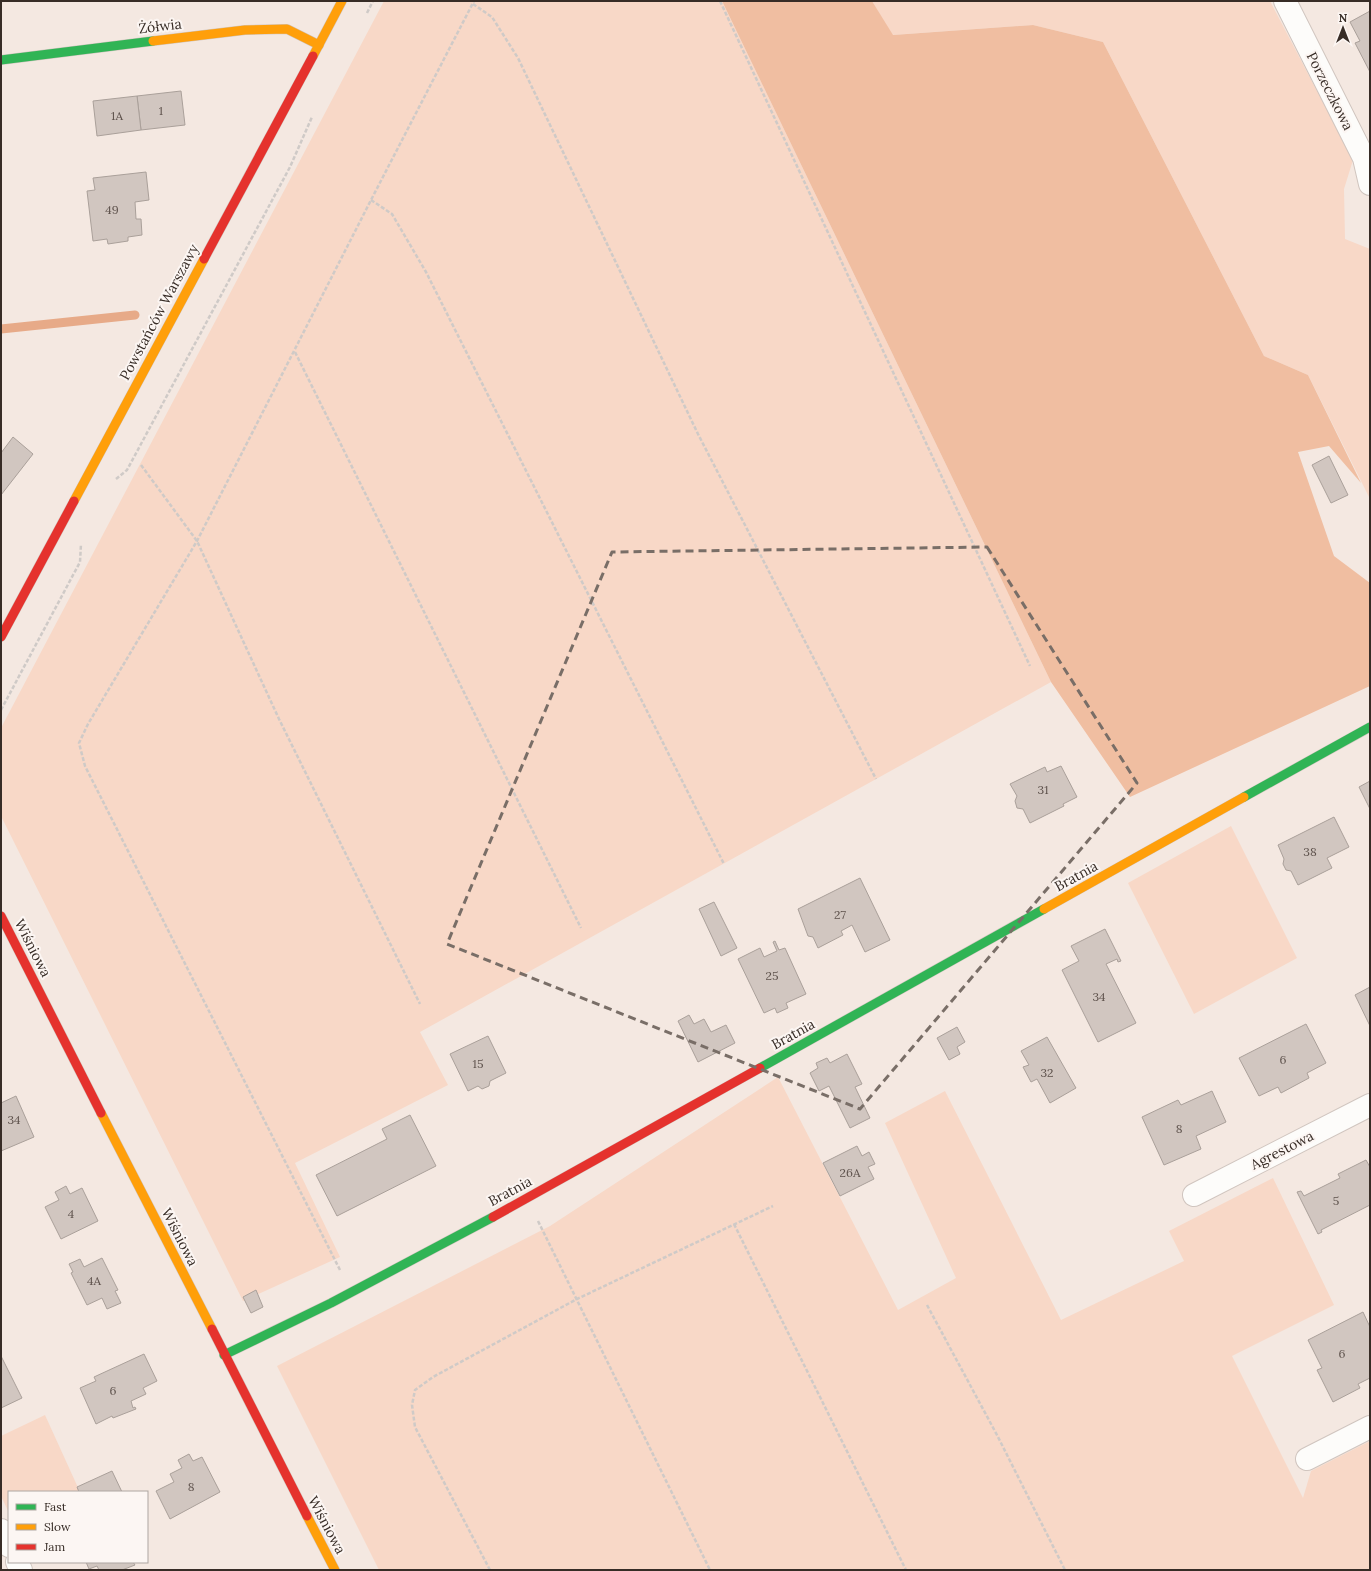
<svg xmlns="http://www.w3.org/2000/svg" width="1371" height="1571" viewBox="0 0 1371 1571" font-family="Lora,serif">
<style>
.green{fill:#f8d8c7}
.forest{fill:#f0bea1}
.lines{fill:none;stroke-linecap:round;stroke-linejoin:round}
.stream{stroke:#e7aa88;stroke-width:9}
.building{fill:#d1c6c0;stroke:#aaa09a}
.street-casing{stroke:#d0c5bf;stroke-width:24}
.fast-casing{stroke:#d0c5bf;stroke-width:10}
.slow-casing{stroke:#d0c5bf;stroke-width:10}
.jam-casing{stroke:#d0c5bf;stroke-width:10}
.path{stroke:#cfcac7;stroke-width:2.5;stroke-dasharray:4 2;stroke-linecap:butt}
.street{stroke:#fdfcfa;stroke-width:22}
.fast{stroke:#30b455;stroke-width:9}
.slow{stroke:#ff9f0a;stroke-width:9}
.jam{stroke:#e5322d;stroke-width:9}
.marked{fill:none;stroke:#796e67;stroke-width:3;stroke-dasharray:8 5;stroke-linejoin:round}
.labels{text-anchor:middle;stroke-width:4;stroke-linejoin:round;paint-order:stroke}
.number-label{font-size:12px;fill:#5e524c}
.street-label{font-size:14px;fill:#372c26;stroke:#fcf6f3}
</style>
<rect width="100%" height="100%" fill="#f4e8e1"/>
<g class="green">
<path d="M384 1H722L1051 682 420 1032 448 1085 295 1163 340 1257 243 1301 1 816V728Z"/>
<path d="M872 1H1270L1353 160 1344 189 1345 239 1370 249V499L1308 375 1264 356 1103 42 1033 25 892 35Z"/>
<path d="M1231 826 1297 958 1194 1014 1128 883Z"/>
<path d="M778 1077 898 1310 956 1278 885 1123 945 1091 1061 1320 1184 1261 1169 1231 1273 1178 1334 1305 1232 1356 1303 1498 1311 1471 1370 1441V1570H379L277 1366 550 1226Z"/>
<path d="M45 1415 80 1492H9V1513L1 1496V1436Z"/>
</g>
<path class="forest" d="M722 1H872L893 35 1033 25 1103 42 1264 356 1308 375 1361 483 1329 446 1298 452 1334 556 1370 583V686L1130 797 1051 682Z"/>
<g class="lines">
<path class="stream" d="M1 329 135 315"/>
</g>
<g class="building">
<path d="M1370 11V72L1355 43 1360 41 1350 22Z"/>
<path d="M181 91 185 125 141 130 137 96Z"/>
<path d="M137 96 141 130 97 136 93 101Z"/>
<path d="M146 172 149 200 135 202 136 219H141L142 235 128 237V241L108 244 107 239 93 241 87 191 95 190 93 178Z"/>
<path d="M13 437 33 454 1 495V453Z"/>
<path d="M1329 456 1348 495 1331 503 1312 465Z"/>
<path d="M1061 766 1077 797 1063 804 1064 806 1030 823 1023 809 1017 808 1015 801 1017 796 1010 784 1045 767 1047 772Z"/>
<path d="M1370 781V809L1359 787Z"/>
<path d="M1334 817 1349 847 1327 858 1332 868 1298 885 1291 871 1286 870 1283 864 1284 859 1278 845Z"/>
<path d="M860 878 890 940 865 952 852 925 841 931 843 935 818 948 813 937 808 936 798 909Z"/>
<path d="M714 902 737 948 721 956 699 909Z"/>
<path d="M1105 929 1121 961 1118 962 1117 959 1106 964 1136 1023 1098 1042 1062 970 1079 961 1071 946Z"/>
<path d="M775 941 779 950 785 948 806 994 786 1003 788 1008 777 1013 775 1008 764 1013 738 959 760 948 764 957 777 951 773 942Z"/>
<path d="M1370 987V1026L1355 995Z"/>
<path d="M689 1015 694 1024 704 1019 711 1032 726 1025 735 1043 698 1062 678 1021Z"/>
<path d="M1306 1024 1326 1063 1307 1073 1309 1078 1281 1093 1278 1087 1259 1096 1239 1058Z"/>
<path d="M957 1027 965 1042 957 1047 960 1054 949 1060 937 1038Z"/>
<path d="M488 1036 506 1073 490 1081 489 1086 482 1089 478 1086 468 1091 450 1054Z"/>
<path d="M1047 1037 1076 1088 1050 1103 1037 1079 1031 1082 1023 1067 1029 1065 1021 1051Z"/>
<path d="M847 1054 862 1084 855 1087 870 1118 850 1128 829 1086 819 1091 810 1073 818 1068 816 1063 827 1058 830 1063Z"/>
<path d="M1212 1091 1226 1122 1196 1136 1201 1149 1164 1165 1142 1117 1178 1100 1181 1105Z"/>
<path d="M16 1096 34 1137 1 1151V1103Z"/>
<path d="M410 1115 436 1166 337 1216 316 1175 387 1139 382 1129Z"/>
<path d="M857 1146 862 1156 869 1152 875 1164 868 1167 874 1179 840 1196 823 1163Z"/>
<path d="M1366 1160 1370 1167V1205L1321 1230 1322 1232 1318 1234 1297 1192 1301 1191 1304 1196 1340 1178 1338 1174Z"/>
<path d="M66 1186 70 1194 82 1188 98 1221 61 1239 45 1207 59 1200 55 1192Z"/>
<path d="M102 1258 118 1290 115 1291 121 1303 107 1309 102 1298 87 1305 71 1273 73 1272 69 1264 80 1259 84 1267Z"/>
<path d="M256 1290 263 1307 251 1313 243 1297Z"/>
<path d="M1363 1312 1370 1327V1378L1358 1384 1360 1388 1333 1402 1317 1370 1322 1368 1308 1340Z"/>
<path d="M144 1354 157 1381 143 1388 146 1394 131 1401 133 1408 135 1407 136 1409 113 1418 112 1416 96 1424 80 1388 96 1381 94 1377Z"/>
<path d="M1 1356 22 1398 1 1408Z"/>
<path d="M189 1454 193 1461 202 1457 220 1492 170 1519 156 1491 174 1482 170 1474 182 1468 178 1460Z"/>
<path d="M112 1471 122 1492H79L77 1487Z"/>
<path d="M86 1562H133L135 1565 122 1570H99L97 1566 89 1569Z"/>
</g>
<g class="lines">
<defs>
<g id="street">
<path d="M1285 1 1364 158 1370 184"/>
<path d="M1194 1195 1370 1105"/>
<path d="M1307 1459 1370 1427"/>
<path d="M1 1530 9 1546"/>
<path d="M17 1562 21 1570"/>
</g>
<g id="fast">
<path d="M1 60 153 41"/>
<path d="M1244 797 1370 727"/>
<path d="M760 1068 1044 909"/>
<path d="M224 1355 331 1303 493 1217"/>
</g>
<g id="slow">
<path d="M153 41 245 30 287 29 319 45"/>
<path d="M313 56 342 1"/>
<path d="M74 501 204 259"/>
<path d="M1044 909 1244 797"/>
<path d="M101 1113 212 1329"/>
<path d="M307 1516 335 1570"/>
</g>
<g id="jam">
<path d="M204 259 313 56"/>
<path d="M1 637 74 501"/>
<path d="M1 916 101 1113"/>
<path d="M493 1217 760 1068"/>
<path d="M212 1329 307 1516"/>
</g>
</defs>
<use href="#street" class="street-casing"/>
<use href="#fast" class="fast-casing"/>
<use href="#slow" class="slow-casing"/>
<use href="#jam" class="jam-casing"/>
<g class="path">
<path d="M720 1 1030 666"/>
<path d="M473 4 492 17 518 58 698 434 876 779"/>
<path d="M367 13 373 1"/>
<path d="M371 200 392 214 426 272 724 864"/>
<path d="M295 352 581 928"/>
<path d="M141 465 197 541 279 719 420 1004"/>
<path d="M116 479 127 470 290 167 312 117"/>
<path d="M1 710 80 562 81 544"/>
<path d="M538 1221 710 1570"/>
<path d="M734 1224 906 1570"/>
<path d="M340 1270 85 766 79 743 88 724 197 541 371 200 474 1"/>
<path d="M927 1305 997 1435 1065 1570"/>
<path d="M490 1570 415 1427 412 1405 415 1390 433 1377 577 1299 773 1206"/>
</g>
<use href="#street" class="street"/>
<use href="#fast" class="fast"/>
<use href="#slow" class="slow"/>
<use href="#jam" class="jam"/>
</g>
<path class="marked" d="M987 547 1137 783 860 1109 447 944 612 552Z"/>
<g class="labels">
<g class="number-label">
<text x="161" y="115">1</text>
<text x="117" y="120">1A</text>
<text x="112" y="214">49</text>
<text x="1043" y="794">31</text>
<text x="1310" y="856">38</text>
<text x="840" y="919">27</text>
<text x="772" y="980">25</text>
<text x="1099" y="1001">34</text>
<text x="1283" y="1064">6</text>
<text x="478" y="1068">15</text>
<text x="1047" y="1077">32</text>
<text x="14" y="1124">34</text>
<text x="1179" y="1133">8</text>
<text x="850" y="1177">26A</text>
<text x="1336" y="1205">5</text>
<text x="71" y="1218">4</text>
<text x="94" y="1285">4A</text>
<text x="1342" y="1358">6</text>
<text x="113" y="1395">6</text>
<text x="191" y="1491">8</text>
</g>
<g class="street-label">
<text transform="translate(160 26) rotate(-7)" y="5">Żółwia</text>
<text transform="translate(1330 91) rotate(63)" y="5">Porzeczkowa</text>
<text transform="translate(159 312) rotate(-62)" y="5">Powstańców Warszawy</text>
<text transform="translate(1076 876) rotate(-29)" y="5">Bratnia</text>
<text transform="translate(33 948) rotate(63)" y="5">Wiśniowa</text>
<text transform="translate(793 1034) rotate(-29)" y="5">Bratnia</text>
<text transform="translate(1282 1150) rotate(-27)" y="5">Agrestowa</text>
<text transform="translate(510 1191) rotate(-28)" y="5">Bratnia</text>
<text transform="translate(180 1237) rotate(63)" y="5">Wiśniowa</text>
<text transform="translate(327 1525) rotate(62)" y="5">Wiśniowa</text>
</g>
</g>
<rect width="1371" height="1571" fill="none" stroke="#372c26" stroke-width="4"/>
<rect x="8" y="1491" width="140" height="72" fill="#fcf6f3" stroke="#ada5a1"/>
<rect x="16" y="1504" width="20" height="6" fill="#30b455" stroke="#ada5a1"/>
<text x="44" y="1511" font-size="12" fill="#372c26">Fast</text>
<rect x="16" y="1524" width="20" height="6" fill="#ff9f0a" stroke="#ada5a1"/>
<text x="44" y="1531" font-size="12" fill="#372c26">Slow</text>
<rect x="16" y="1544" width="20" height="6" fill="#e5322d" stroke="#ada5a1"/>
<text x="44" y="1551" font-size="12" fill="#372c26">Jam</text>
<g transform="translate(1343 28)" stroke="#fcf6f3" stroke-width="3" paint-order="stroke">
<path d="M0-3L7 15L0 10L-7 15Z" fill="#372c26"/>
<text y="-6" font-size="11" font-weight="bold" text-anchor="middle" fill="#372c26">N</text>
</g>
</svg>
